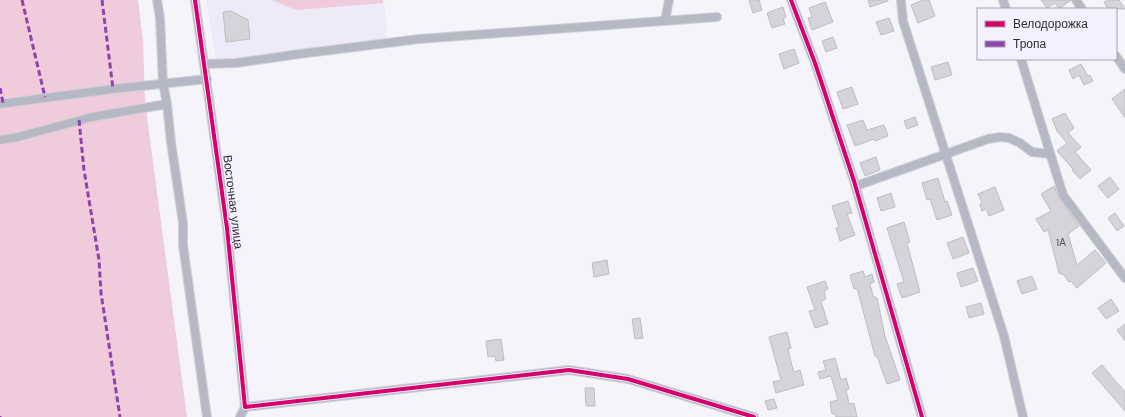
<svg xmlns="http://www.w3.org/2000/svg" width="1125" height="417" viewBox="0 0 1125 417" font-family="'DM Sans',sans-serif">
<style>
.built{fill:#efeafa}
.green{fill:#efcbdc}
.building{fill:#d6d4d8;stroke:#c0bdc2}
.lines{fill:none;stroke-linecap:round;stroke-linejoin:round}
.minor-casing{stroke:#d2d1d6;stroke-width:10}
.minor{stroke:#b6b8c5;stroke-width:8}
.quiet{stroke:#8e44ad;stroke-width:3;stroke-dasharray:6 3;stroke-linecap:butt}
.cycleway-casing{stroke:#f4f0fe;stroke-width:6}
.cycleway{stroke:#d6006c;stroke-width:4}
.labels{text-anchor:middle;stroke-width:3;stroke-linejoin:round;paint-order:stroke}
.number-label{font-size:10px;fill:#59575d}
.street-label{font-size:12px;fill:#2f2d34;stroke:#f4f0fe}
</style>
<rect width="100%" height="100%" fill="#f5f4fa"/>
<path class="built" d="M206 0H384L388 43 216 60Z"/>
<g class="green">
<path d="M0 0H138L143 41 145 102 187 417H0Z"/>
<path d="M272 0H383V3L296 10Z"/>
</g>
<g class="building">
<path d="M749 0H759L762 10 753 13Z"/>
<path d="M868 0H888V1L870 7Z"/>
<path d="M923 0H929L935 16 918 23 911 5Z"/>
<path d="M1041 0H1071L1059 9 1055 3 1047 8Z"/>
<path d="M1108 0H1119L1125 9H1108L1104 2Z"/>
<path d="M825 2 833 22 812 30 808 18 812 17 809 8Z"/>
<path d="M783 7 786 17 783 19 785 24 772 28 767 13Z"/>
<path d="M231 11 248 20 250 39 226 42 223 12Z"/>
<path d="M889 18 894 31 881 35 876 22Z"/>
<path d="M833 37 837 48 826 52 822 41Z"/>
<path d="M794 49 799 63 784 69 779 54Z"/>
<path d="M948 62 952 75 935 80 931 67Z"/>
<path d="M1081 64 1088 76 1090 75 1093 81 1084 85 1079 75 1073 79 1069 70Z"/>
<path d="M852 87 858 104 843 109 837 92Z"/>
<path d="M1125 89V118L1112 99Z"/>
<path d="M1065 113 1074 128 1068 133 1081 147 1075 152 1091 170 1080 179 1072 170 1073 169 1057 151 1067 143 1057 131 1052 119Z"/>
<path d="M915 117 918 125 907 129 904 121Z"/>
<path d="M863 120 867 130 884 125 888 136 875 141 874 139 855 146 847 125Z"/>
<path d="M876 157 880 170 865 176 860 163Z"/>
<path d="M1110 177 1119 189 1108 198 1098 186Z"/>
<path d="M938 178 945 202 947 201 952 215 937 220 930 199 927 200 922 183Z"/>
<path d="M1054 186 1059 198 1079 226 1068 234 1077 265 1095 250 1106 263 1077 288 1071 281 1069 282 1064 275 1059 273 1048 230 1044 232 1036 219 1051 211 1041 194Z"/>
<path d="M995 187 1004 210 989 216 986 209 982 211 980 204 982 203 978 194Z"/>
<path d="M891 193 895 207 881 211 877 198Z"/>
<path d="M848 201 852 213 847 214 855 235 840 241 836 228 839 227 832 206Z"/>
<path d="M1115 213 1124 226 1117 231 1108 218Z"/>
<path d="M904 222 910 242 907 243 920 292 902 298 897 284 904 282 887 228Z"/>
<path d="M963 237 969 253 953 259 947 243Z"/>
<path d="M607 260 609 274 594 277 592 263Z"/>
<path d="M973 268 978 281 961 287 957 273Z"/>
<path d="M863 271 865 277 872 274 874 282 870 284 873 296 877 298 885 336 900 380 887 384 877 356H875L857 288 854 289 850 275Z"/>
<path d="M1032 276 1037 289 1022 294 1017 281Z"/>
<path d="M825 281 828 289 824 291 826 299 821 301 828 324 815 328 809 311 815 310 807 287Z"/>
<path d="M1111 299 1119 311 1106 319 1098 308Z"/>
<path d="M981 303 984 314 969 318 966 307Z"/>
<path d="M640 318 643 338 635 339 632 319Z"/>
<path d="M1125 324V341L1117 330Z"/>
<path d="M787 332 791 348 788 349 791 362 794 372 800 370 804 385 776 393 773 382 781 380 769 337Z"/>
<path d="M501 339 504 360 496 361 495 356 488 357 486 341Z"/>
<path d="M835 358 841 380 846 378 849 389 846 390 849 404 854 403 857 417H836L835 414H832L830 402 838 400 831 376 820 379 818 372 826 370 823 361Z"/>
<path d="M1102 365 1125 392V411L1092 373Z"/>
<path d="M585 388H594L595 406H586Z"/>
<path d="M774 399 777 408 768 410 765 401Z"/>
</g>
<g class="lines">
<defs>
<g id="minor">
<path d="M157 0 160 18 163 83 167 104 171 142 183 223V245L207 417"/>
<path d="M195 0 227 228 245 407 240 417"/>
<path d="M791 0 815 63 854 181 922 417"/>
<path d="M901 0 903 21 1004 336 1023 417"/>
<path d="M1003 0 1006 9"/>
<path d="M1076 0 1082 9"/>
<path d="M665 21 669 0"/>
<path d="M1116 56 1125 69"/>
<path d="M1021 59 1063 195 1125 278"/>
<path d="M204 64 236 63 299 54 419 39 717 17"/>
<path d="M0 104 113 89 207 79"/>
<path d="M0 140 18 137 92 117 167 104"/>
<path d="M856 186 988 139 1000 137 1009 138 1020 143 1032 152 1050 154"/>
<path d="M245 407 569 370 628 379 754 417"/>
</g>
</defs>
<use href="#minor" class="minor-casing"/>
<use href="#minor" class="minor"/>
<g class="quiet">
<path d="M22 0 45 97"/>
<path d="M102 0 113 89"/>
<path d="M0 88 3 103"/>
<path d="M79 120 84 170 99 260 101 293 120 417"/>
<path d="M0 416V417"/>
</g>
<defs>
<g id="cycleway">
<path d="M195 0 227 228 245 407 569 370 628 379 754 417"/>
<path d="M791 0 815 63 854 181 922 417"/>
</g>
</defs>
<use href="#cycleway" class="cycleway-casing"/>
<use href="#cycleway" class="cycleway"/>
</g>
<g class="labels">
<g class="number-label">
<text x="1061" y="246">1А</text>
</g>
<g class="street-label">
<text transform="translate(233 202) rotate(83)" y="4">Восточная улица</text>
</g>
</g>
<rect x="977" y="8" width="140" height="52" fill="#f4f0fe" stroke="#a5a2ad"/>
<rect x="985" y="21" width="20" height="6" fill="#d6006c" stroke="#a5a2ad"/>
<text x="1013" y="28" font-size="12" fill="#2f2d34">Велодорожка</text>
<rect x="985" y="41" width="20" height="6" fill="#8e44ad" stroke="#a5a2ad"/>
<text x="1013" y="48" font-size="12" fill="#2f2d34">Тропа</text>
</svg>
